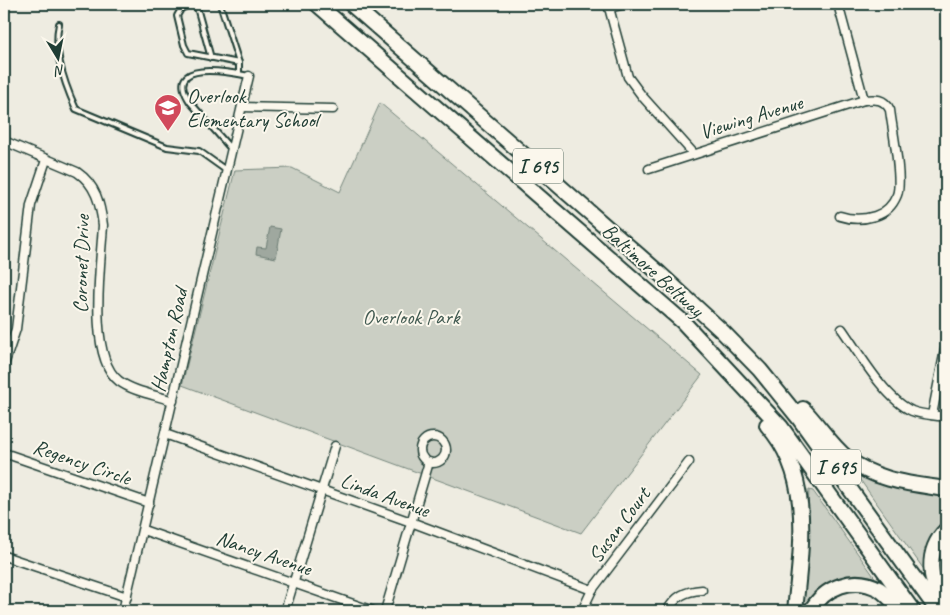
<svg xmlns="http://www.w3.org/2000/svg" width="950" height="615" viewBox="0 0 950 615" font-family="Caveat,sans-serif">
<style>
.green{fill:#cbcfc4;stroke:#75867c}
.water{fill:#9fa89f;stroke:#6c7d74}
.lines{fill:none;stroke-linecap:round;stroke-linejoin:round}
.lane-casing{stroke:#1f3d34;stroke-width:8}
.street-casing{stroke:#1f3d34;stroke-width:11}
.highway-casing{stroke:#1f3d34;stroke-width:18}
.lane{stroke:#fbf7ec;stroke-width:4}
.street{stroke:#fbf7ec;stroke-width:8}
.highway{stroke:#fbf7ec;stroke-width:14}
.labels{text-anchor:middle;stroke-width:4;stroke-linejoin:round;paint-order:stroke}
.shield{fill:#fbf7ec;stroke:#61756b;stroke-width:1}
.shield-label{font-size:20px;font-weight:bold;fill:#1f3d34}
.poi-label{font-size:21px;fill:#1f3d34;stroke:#fbf7ec;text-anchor:start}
.street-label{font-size:21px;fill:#1f3d34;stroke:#fbf7ec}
.park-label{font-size:21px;fill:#415a51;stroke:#fbf7ec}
</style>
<rect width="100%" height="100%" fill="#eeece1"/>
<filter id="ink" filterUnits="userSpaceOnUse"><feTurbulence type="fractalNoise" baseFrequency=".02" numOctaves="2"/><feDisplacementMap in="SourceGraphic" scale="10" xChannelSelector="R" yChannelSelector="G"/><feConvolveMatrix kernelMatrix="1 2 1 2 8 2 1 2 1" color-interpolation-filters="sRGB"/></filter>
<g filter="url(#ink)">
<g class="green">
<path d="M380 103 702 375 581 533 182 385 235 170 292 168 340 192Z"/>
<path d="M851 467 946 493V522C930 530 929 556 925 571Z"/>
<path d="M809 490 813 491 881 586 846 579 805 611H802Z"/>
<path d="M946 537V596C932 574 935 560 946 537Z"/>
</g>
<path class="water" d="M270 227 281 229 276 258 256 254 257 247 266 248Z"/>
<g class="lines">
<defs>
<g id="lane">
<path d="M191 4 181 9 177 16 184 45 188 53 239 63"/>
<path d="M196 4 211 58"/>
<path d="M220 4 239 63V74"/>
<path d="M59 24C53 50 65 85 76 109L167 147 199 151 227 171"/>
<path d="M231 149 190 102C162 59 229 72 249 76"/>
</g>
<g id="street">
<path d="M608 4 628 77 642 96 694 154"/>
<path d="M838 4 864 100"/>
<path d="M609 8 625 4"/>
<path d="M242 107 333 109"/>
<path d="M4 141 77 172C96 185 100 203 103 225 101 263 87 357 119 381 134 392 156 395 173 401"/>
<path d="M649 169 864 100C875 99 884 98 890 110 892 128 903 180 897 195 893 205 885 213 875 216 862 220 852 220 840 216"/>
<path d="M842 329C859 353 885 399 912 411 922 415 935 415 946 417"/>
<path d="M4 365 16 329 31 205 46 160"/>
<path d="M932 415 946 345"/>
<path d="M165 434 411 522 592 590"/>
<circle cx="433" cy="450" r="13"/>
<path d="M4 453 149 503"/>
<path d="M143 530 373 611"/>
<path d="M4 556 127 597"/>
<path d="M123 611 249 76"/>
<path d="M285 611 335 446"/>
<path d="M385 611 429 462"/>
<path d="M582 611 592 590 689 462"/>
<path d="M667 611C676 596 685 591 702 590"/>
</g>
<g id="highway">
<path d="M317 4 683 322 781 427 913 611"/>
<path d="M351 4 659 273 723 332 760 370 798 417 938 611"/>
<path d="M803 409C818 424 830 444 847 458 875 481 912 484 946 489"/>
<path d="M767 425C814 477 801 548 795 611"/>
<path d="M942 606C930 580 924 552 946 530"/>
<path d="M811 611C824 587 854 575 879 589 888 595 895 604 902 611"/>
</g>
</defs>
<use href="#lane" class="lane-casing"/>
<use href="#street" class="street-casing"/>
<use href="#highway" class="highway-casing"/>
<use href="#lane" class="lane"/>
<use href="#street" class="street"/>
<use href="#highway" class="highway"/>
</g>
</g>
<defs>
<symbol id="school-pin" viewBox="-11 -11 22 30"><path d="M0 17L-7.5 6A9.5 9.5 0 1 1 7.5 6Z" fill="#d1495b" stroke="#fbf7ec"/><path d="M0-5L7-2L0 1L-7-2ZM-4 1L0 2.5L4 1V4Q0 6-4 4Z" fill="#fff"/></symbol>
</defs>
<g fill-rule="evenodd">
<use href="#school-pin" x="152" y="92" width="32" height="43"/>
</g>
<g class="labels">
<g class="shield">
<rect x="513" y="148.5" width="50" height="35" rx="4"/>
<rect x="811" y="449.5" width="50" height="35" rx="4"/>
</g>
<g class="shield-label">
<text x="538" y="173">I 695</text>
<text x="836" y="474">I 695</text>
</g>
<g class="poi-label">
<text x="187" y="103">Overlook<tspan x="187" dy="24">Elementary School</tspan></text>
</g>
<g class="street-label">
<text transform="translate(751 117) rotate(-17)" y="7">Viewing Avenue</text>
<text transform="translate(81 264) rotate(-89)" y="7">Coronet Drive</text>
<text transform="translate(653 270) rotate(42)" y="7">Baltimore Beltway</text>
<text transform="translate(169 340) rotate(-77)" y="7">Hampton Road</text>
<text transform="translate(82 462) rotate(19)" y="7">Regency Circle</text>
<text transform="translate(385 495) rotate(20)" y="7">Linda Avenue</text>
<text transform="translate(619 525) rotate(-53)" y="7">Susan Court</text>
<text transform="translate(264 553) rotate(19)" y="7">Nancy Avenue</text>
</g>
<g class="park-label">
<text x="411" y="324">Overlook Park</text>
</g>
</g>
<rect width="950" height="615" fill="none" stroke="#fbf7ec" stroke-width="20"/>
<rect x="10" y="10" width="930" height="595" fill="none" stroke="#1f3d34" stroke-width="2" filter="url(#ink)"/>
<g transform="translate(58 58) rotate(170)" stroke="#fbf7ec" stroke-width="4" paint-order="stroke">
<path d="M0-4L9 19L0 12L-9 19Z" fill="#1f3d34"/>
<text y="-8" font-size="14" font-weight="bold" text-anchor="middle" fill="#1f3d34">N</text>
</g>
</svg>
